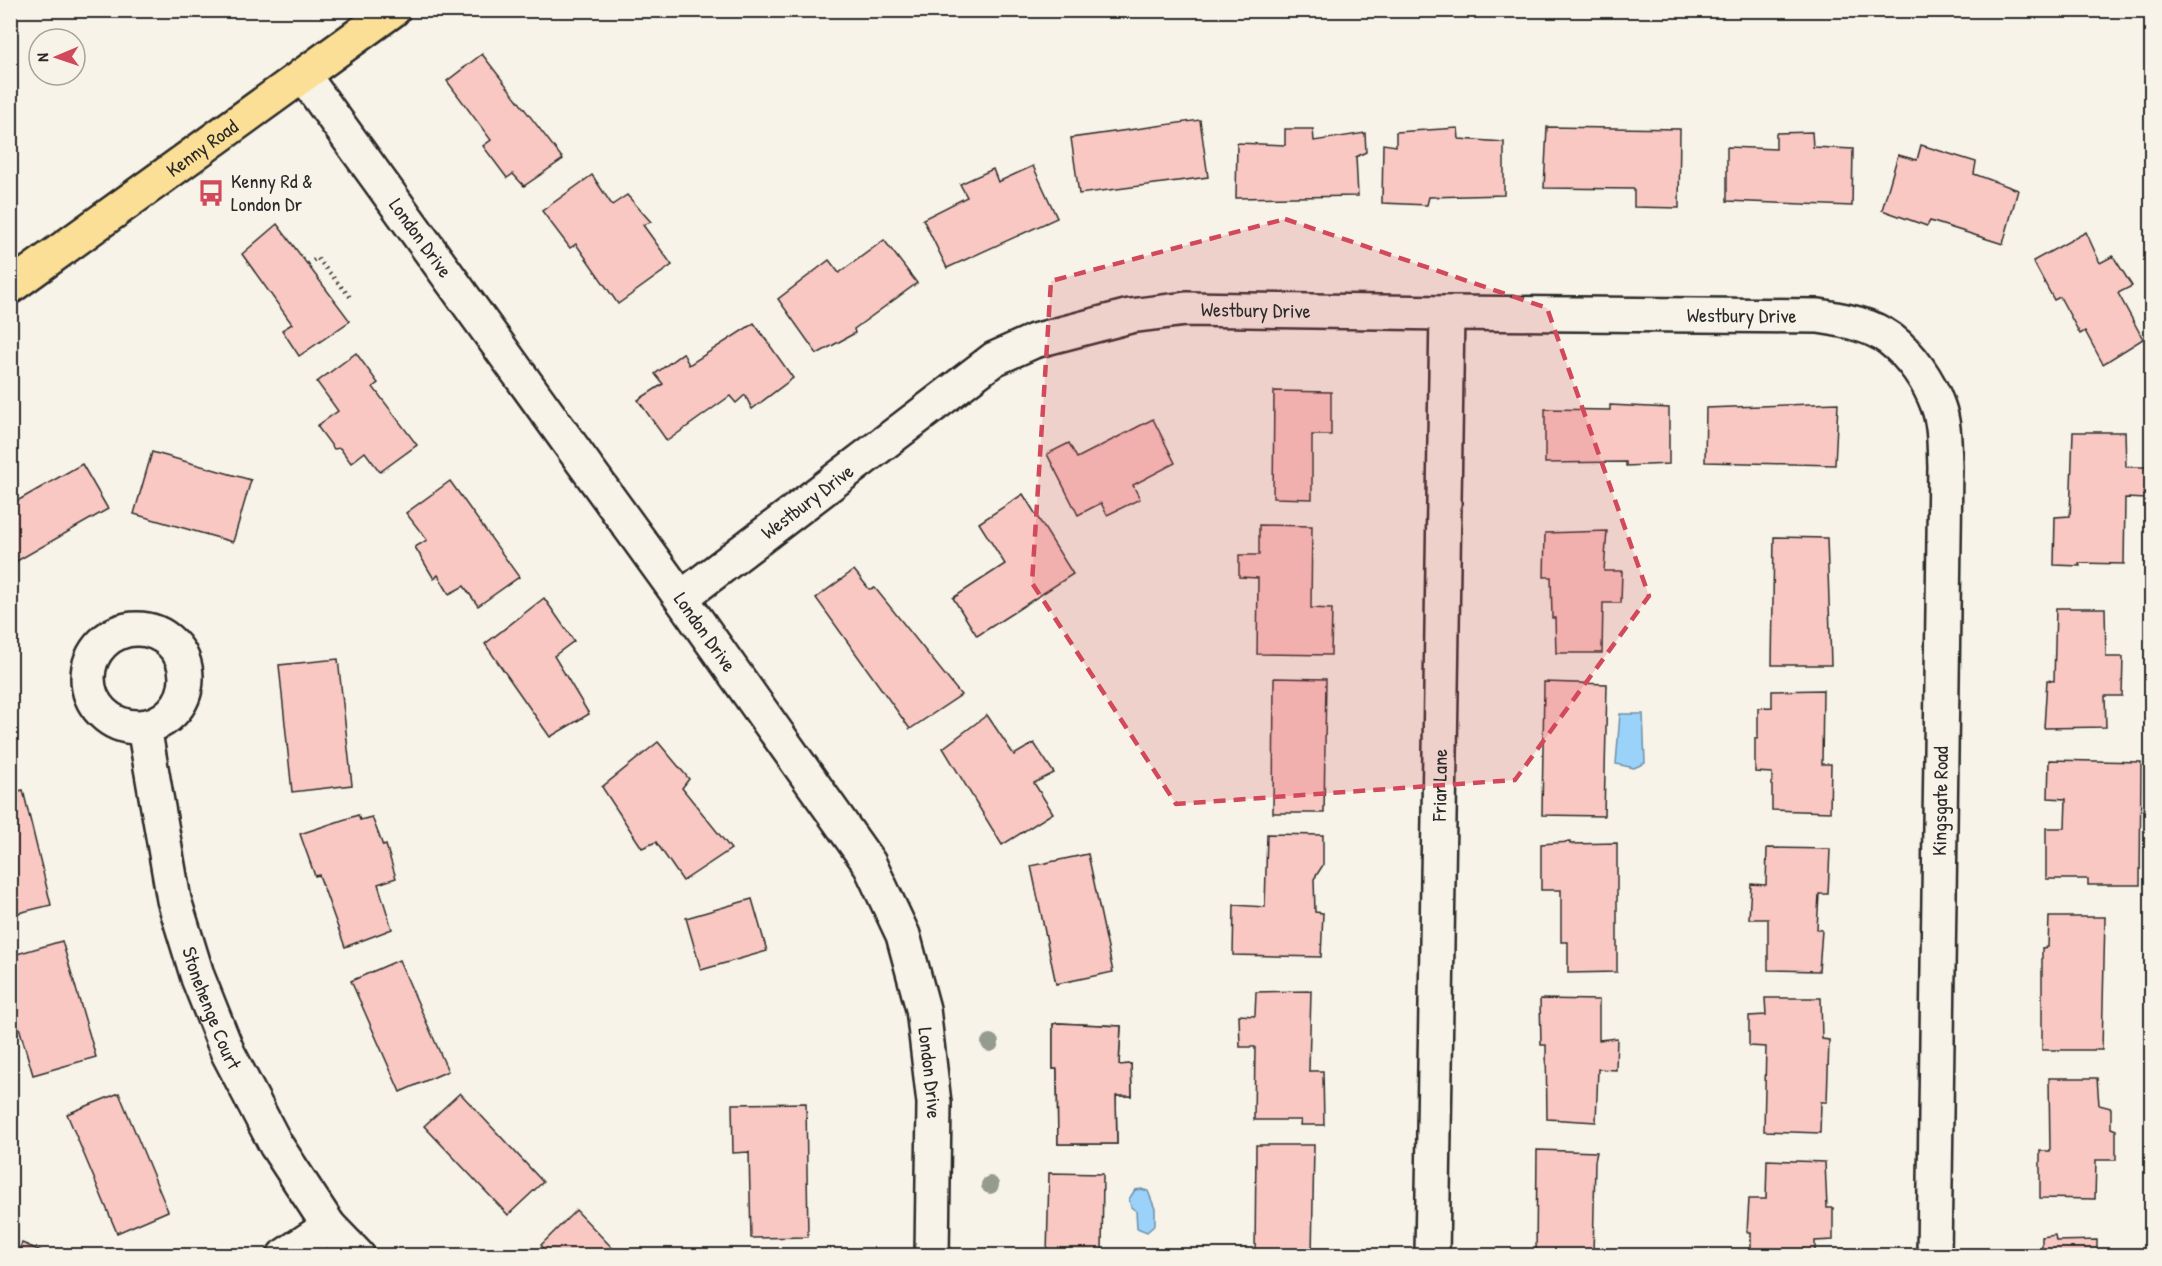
<svg xmlns="http://www.w3.org/2000/svg" width="2162" height="1266" viewBox="0 0 2162 1266" font-family="'Patrick Hand',sans-serif">
<style>
.water{fill:#9bd2fa;stroke:#6e8fa7;stroke-width:1.5}
.building{fill:#f9c8c2;stroke:#2b2b2b;stroke-width:1.5}
.lines{fill:none;stroke-linecap:round;stroke-linejoin:round}
.minor-casing{stroke:#2b2b2b;stroke-width:38}
.major-casing{stroke:#2b2b2b;stroke-width:38}
.path{stroke:#2b2b2b;stroke-width:4;stroke-dasharray:1.5 4.5;stroke-linecap:butt}
.minor{stroke:#f7f3e8;stroke-width:33}
.major{stroke:#fbdf96;stroke-width:33}
.tree{fill:#969b8f}
.marked{fill:#d1495b;fill-opacity:0.2;stroke:#d1495b;stroke-width:4.5;stroke-dasharray:12 8;stroke-linejoin:round}
.labels{text-anchor:middle;stroke-width:4.5;stroke-linejoin:round;paint-order:stroke}
.street-label{font-size:20px;fill:#2b2b2b;stroke:#f7f3e8}
.poi-label{font-size:20px;fill:#2b2b2b;stroke:#f7f3e8;text-anchor:start}
</style>
<rect width="100%" height="100%" fill="#f7f3e8"/>
<filter id="ink" filterUnits="userSpaceOnUse"><feTurbulence type="fractalNoise" baseFrequency=".0167" numOctaves="2"/><feDisplacementMap in="SourceGraphic" scale="12" xChannelSelector="R" yChannelSelector="G"/><feConvolveMatrix kernelMatrix="1 2 1 2 8 2 1 2 1" color-interpolation-filters="sRGB"/></filter>
<g filter="url(#ink)">
<g class="water">
<path d="M1620 714H1643L1645 763 1634 768 1616 764Z"/>
<path d="M1141 1189 1148 1191 1155 1209V1225L1147 1232 1137 1228 1136 1211 1131 1207 1129 1199 1135 1190Z"/>
</g>
<g class="building">
<path d="M1095 10H1131V14L1095 13Z"/>
<path d="M482 54 563 159 524 186 513 174 507 178 483 146 491 140 447 81Z"/>
<path d="M1200 120 1208 177 1079 194 1071 138Z"/>
<path d="M1547 127 1680 129 1679 208 1634 207V189L1544 188Z"/>
<path d="M1458 128 1459 139 1504 142V195L1429 197 1427 205 1382 203 1383 144 1396 146V132Z"/>
<path d="M1285 129H1313L1314 141 1365 133 1366 152 1356 157 1358 196 1236 198 1237 143 1285 145Z"/>
<path d="M1812 132 1813 147 1853 149 1852 206 1727 201V147L1776 149V133Z"/>
<path d="M1921 145 1976 162 1974 174 2018 190 2003 244 1930 221 1927 226 1882 210 1898 155 1917 160Z"/>
<path d="M1033 166 1057 218 947 268 923 219 967 197 960 184 993 169 998 182Z"/>
<path d="M592 175 612 205 627 195 651 222 643 225 672 265 618 304 576 244 570 248 542 211Z"/>
<path d="M277 224 350 321 299 356 282 330 292 324 242 254Z"/>
<path d="M2086 232 2100 263 2113 256 2132 286 2118 293 2143 339 2103 364 2085 331 2080 334 2060 297 2054 300 2033 261Z"/>
<path d="M884 240 917 283 854 329 855 333 817 354 778 299 829 260 839 273Z"/>
<path d="M754 323 793 378 752 409 745 395 736 403 730 396 667 441 638 400 663 384 655 374 683 353 689 365Z"/>
<path d="M356 353 378 383 373 387 417 445 380 472 365 452 351 463 340 448 334 449 317 426 338 411 317 382Z"/>
<path d="M1274 391 1331 392V435H1312V499L1273 498Z"/>
<path d="M1838 403 1835 465 1705 462 1706 408Z"/>
<path d="M1610 405 1669 408V464L1626 466V462L1545 463V409L1610 410Z"/>
<path d="M1153 419 1175 463 1133 485 1140 499 1107 515 1101 503 1078 515 1047 454 1069 443 1077 458Z"/>
<path d="M2073 432H2125L2126 467H2147V499L2125 498 2124 564 2079 563 2080 566 2054 565 2055 517 2070 516Z"/>
<path d="M152 452 251 480 233 542 134 514Z"/>
<path d="M82 464 108 509 10 565V505Z"/>
<path d="M450 481 519 577 478 606 464 586 449 594 438 575 434 579 415 547 427 540 406 513Z"/>
<path d="M1023 494 1073 574 977 636 953 598 1005 564 979 523Z"/>
<path d="M1259 525 1312 526 1311 608 1332 609 1331 655 1257 654 1258 578 1239 577V555H1259Z"/>
<path d="M1607 531 1604 571H1622L1621 603H1603L1602 653H1556L1555 618H1552L1551 577H1544L1545 533Z"/>
<path d="M1774 537 1827 538 1831 665H1772Z"/>
<path d="M854 570 869 589 875 588 961 695 910 729 816 598Z"/>
<path d="M544 598 574 641 554 656 589 714 550 737 485 644Z"/>
<path d="M2056 608H2105L2106 657H2123L2122 696H2105L2106 727 2044 728 2047 680 2054 681Z"/>
<path d="M338 659 352 785 292 792 279 665Z"/>
<path d="M1274 678 1326 679 1324 813H1273Z"/>
<path d="M1544 682 1607 684 1604 816 1542 815Z"/>
<path d="M1823 690 1822 764H1831L1830 812 1772 810V773L1755 772V738L1758 739V708L1772 707V691Z"/>
<path d="M987 715 1014 755 1034 743 1054 773 1034 783 1053 813 1002 845 943 748Z"/>
<path d="M658 742 689 779 682 788 731 849 683 881 656 842 642 848 602 787Z"/>
<path d="M2049 760 2141 762 2140 885H2088V879H2046V828H2065L2066 799 2048 798Z"/>
<path d="M23 790 51 905 10 915V793Z"/>
<path d="M358 815 360 820 372 817 383 846 386 845 396 878 378 884 392 929 345 947 319 875 315 876 300 834Z"/>
<path d="M1267 834 1323 835V865L1314 879 1315 912 1323 913 1321 957 1233 955 1234 905 1265 907Z"/>
<path d="M1570 842V844L1617 843V972L1568 973V942H1561V890H1541V844Z"/>
<path d="M1767 848 1830 849 1828 894H1819L1817 929 1822 930 1819 971 1768 970V919H1749L1751 884 1766 885Z"/>
<path d="M1088 854 1113 972 1056 984 1031 866Z"/>
<path d="M752 899 767 951 701 970 686 918Z"/>
<path d="M2049 917H2105L2102 1050H2042V948L2048 947Z"/>
<path d="M62 941 96 1057 33 1075 10 996V956Z"/>
<path d="M399 960 448 1071 400 1092 351 981Z"/>
<path d="M1311 991 1309 1071H1323L1324 1125H1300L1301 1120H1254L1255 1047H1240L1239 1015 1255 1016 1256 992Z"/>
<path d="M1765 998H1821L1822 1039 1829 1040 1827 1102H1821L1820 1133 1764 1131 1766 1047 1749 1046V1016L1766 1015Z"/>
<path d="M1540 999 1599 1000V1040L1617 1038 1616 1070 1598 1069 1596 1122 1547 1119 1546 1045H1541Z"/>
<path d="M1058 1023 1121 1026 1119 1065 1131 1064 1132 1096H1116L1117 1144H1058L1057 1069H1053V1024Z"/>
<path d="M1058 1023 1121 1026 1119 1065 1131 1064 1132 1096H1116L1117 1144H1058L1057 1069H1053V1024Z"/>
<path d="M2049 1078H2097L2099 1105 2111 1108V1128L2116 1130V1160H2096L2095 1199 2040 1198V1151H2050Z"/>
<path d="M119 1093 168 1211 117 1233 67 1114Z"/>
<path d="M460 1093 543 1182 508 1215 424 1126Z"/>
<path d="M806 1103 808 1237 751 1238 749 1152 733 1153 732 1104Z"/>
<path d="M1256 1145H1314L1312 1256H1255Z"/>
<path d="M1537 1150 1597 1152 1595 1161 1593 1256H1536Z"/>
<path d="M1767 1160 1825 1162 1827 1208H1833V1240L1815 1241V1256L1751 1254V1232H1747L1749 1199H1766Z"/>
<path d="M1049 1173 1103 1174 1102 1256H1047Z"/>
<path d="M576 1210 620 1256H550L541 1245Z"/>
<path d="M2055 1235 2056 1241 2097 1240V1256H2042V1237Z"/>
<path d="M22 1243 53 1256H16Z"/>
</g>
<g class="lines">
<defs>
<g id="minor">
<path id="s1" d="M303 75 681 598 869 863 903 935 923 1009 934 1103 932 1256"/>
<path id="s2" d="M681 598 994 359 1034 341 1080 329 1130 316 1186 309 1447 313 1819 316C1843 320 1870 324 1890 339 1911 355 1929 381 1938 406 1945 425 1944 446 1945 466L1934 1256"/>
<circle cx="137" cy="678" r="49"/>
<path id="s3" d="M144 727 174 900 198 978 228 1053 276 1145 329 1226 358 1256"/>
<path d="M284 1256 329 1226"/>
<path id="s4" d="M1432 1256 1447 313"/>
</g>
<g id="major">
<path id="s5" d="M10 287 393 10"/>
</g>
</defs>
<use href="#minor" class="minor-casing"/>
<use href="#major" class="major-casing"/>
<path class="path" d="M308 264 317 258 351 298"/>
<use href="#minor" class="minor"/>
<use href="#major" class="major"/>
</g>
<g class="tree">
<circle cx="990" cy="1043" r="9"/>
<circle cx="990" cy="1185" r="9"/>
</g>
</g>
<path class="marked" d="M1285 219 1547 308 1649 596 1515 780 1176 804 1032 583 1051 281Z"/>
<defs>
<symbol id="bus-bare" viewBox="-9 -9 18 18"><path d="M-5-6H5V4H4V6H2V4H-2V6H-4V4H-5ZM-3.5-4V0h7V-4ZM-3.5 1.2v1.5H-2V1.2ZM2 1.2v1.5H3.5V1.2Z" fill="#d1495b" stroke="#f7f3e8" stroke-width="2.5" paint-order="stroke"/></symbol>
</defs>
<g fill-rule="evenodd">
<use href="#bus-bare" x="192" y="174" width="38" height="38"/>
</g>
<g class="labels">
<g class="street-label">
<text dy="7" stroke="none"><textPath href="#s5" startOffset="237">Kenny Road</textPath></text>
<text dy="7" stroke="none"><textPath href="#s1" startOffset="201">London Drive</textPath></text>
<text dy="7" stroke="none"><textPath href="#s2" startOffset="663">Westbury Drive</textPath></text>
<text dy="7" stroke="none"><textPath href="#s2" startOffset="1149">Westbury Drive</textPath></text>
<text dy="7" stroke="none"><textPath href="#s2" startOffset="159">Westbury Drive</textPath></text>
<text dy="7" stroke="none"><textPath href="#s1" startOffset="687">London Drive</textPath></text>
<text dy="7" stroke="none"><textPath href="#s4" startOffset="471">Friar Lane</textPath></text>
<text transform="translate(1940 801) rotate(-89)" y="7">Kingsgate Road</text>
<text dy="7" stroke="none"><textPath href="#s3" startOffset="290">Stonehenge Court</textPath></text>
<text dy="7" stroke="none"><textPath href="#s1" startOffset="1191">London Drive</textPath></text>
</g>
<g class="poi-label">
<text x="231" y="188">Kenny Rd &amp;<tspan x="231" dy="23">London Dr</tspan></text>
</g>
</g>
<rect width="2162" height="1266" fill="none" stroke="#f7f3e8" stroke-width="36"/>
<rect x="18" y="18" width="2126" height="1230" fill="none" stroke="#2b2b2b" stroke-width="2" filter="url(#ink)"/>
<g transform="translate(57 57) rotate(268)"><circle r="28" fill="#f7f3e8" stroke="#a5a39c" stroke-width="1.5"/>
<path d="M0-4.5L10 22L0 15L-10 22Z" fill="#d1495b"/>
<text y="-9" font-size="16" font-weight="bold" text-anchor="middle" fill="#2b2b2b">N</text>
</g>
</svg>
